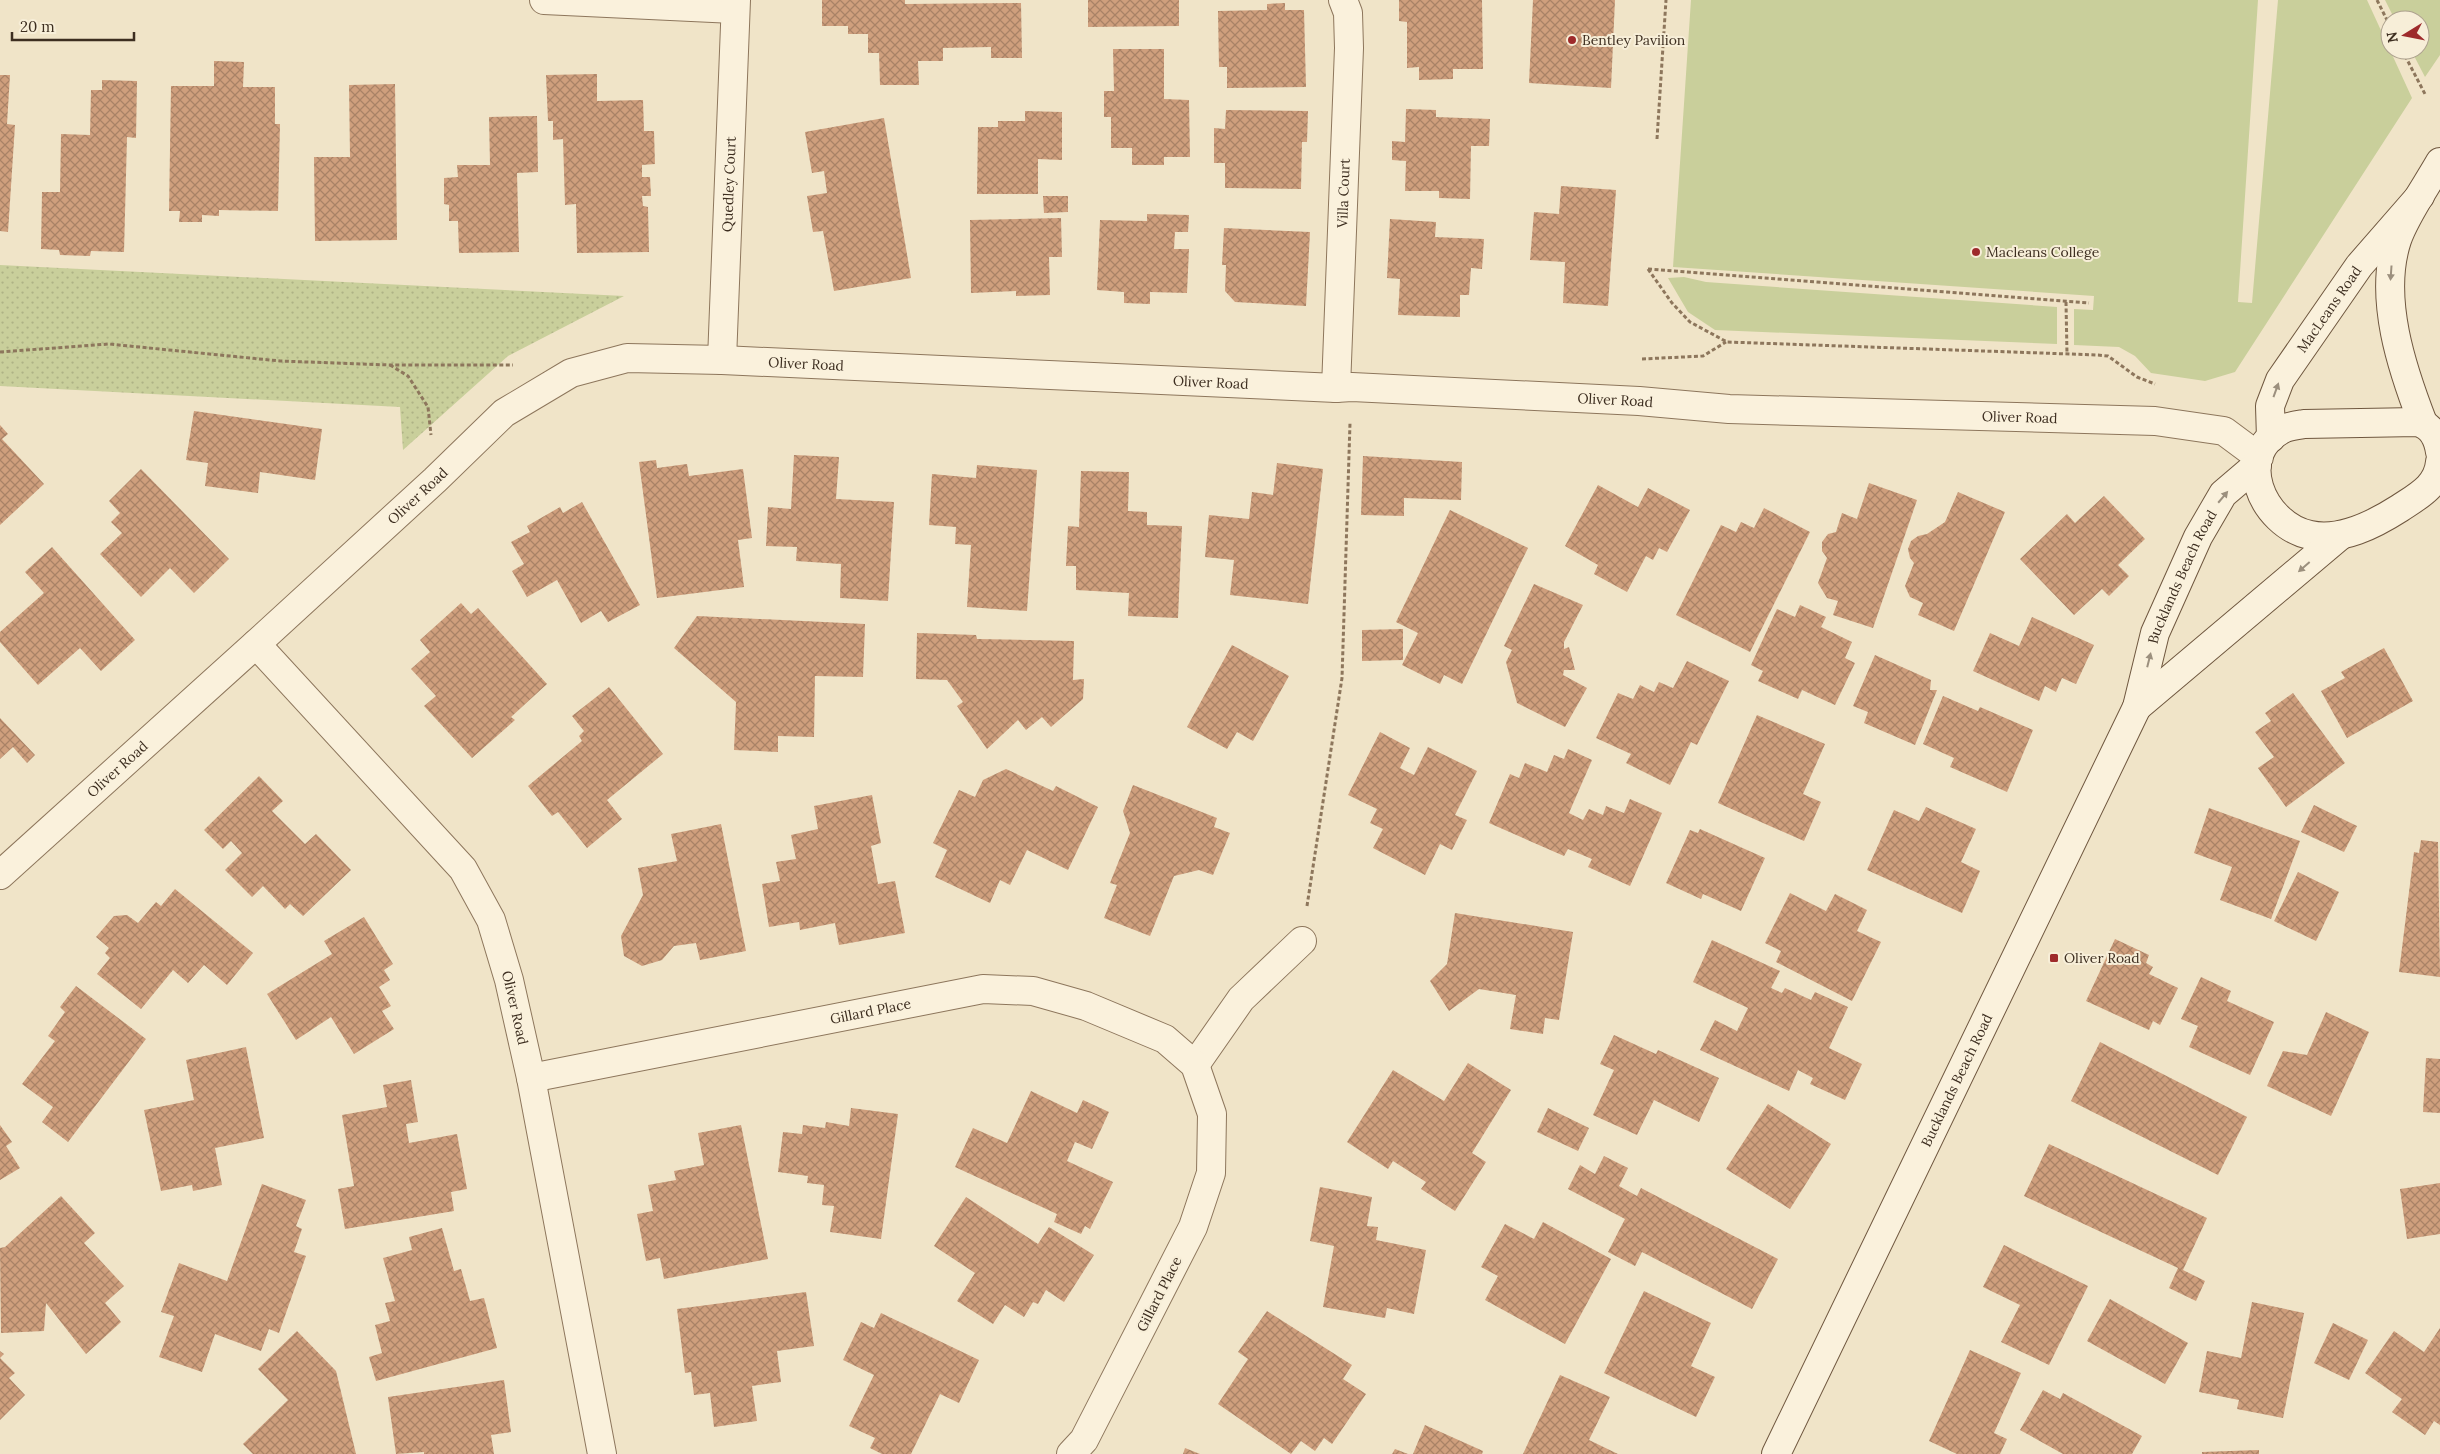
<svg xmlns="http://www.w3.org/2000/svg" width="2440" height="1454" viewBox="0 0 2440 1454" font-family="Lora,serif">
<style>
.grass{fill:#c9cf9b}
.park{fill:url(#park-dots)}
.building{fill:url(#building-cross-hatch)}
.lines{fill:none;stroke-linecap:round;stroke-linejoin:round}
.street-casing{stroke:#8d765c;stroke-width:30}
.secondary-casing{stroke:#6f573f;stroke-width:30}
.path{stroke:#8d765c;stroke-width:3;stroke-dasharray:4 2.5;stroke-linecap:butt}
.street{stroke:#faf1dc;stroke-width:28}
.secondary{stroke:#faf1dc;stroke-width:28}
.oneway{fill:#9c907e}
.poi-dot{fill:#9e2a2b;stroke:#f7eed8;stroke-width:2}
.labels{text-anchor:middle;stroke-width:4;stroke-linejoin:round;paint-order:stroke}
.poi-label{font-size:14px;fill:#3d2e20;stroke:#f7eed8;text-anchor:start}
.street-label{font-size:14px;fill:#3d2e20;stroke:#f7eed8}
</style>
<defs>
<pattern id="park-dots" width="8" height="8" patternUnits="userSpaceOnUse" patternTransform="scale(1.25)"><rect width="8" height="8" fill="#c9cf9b"/><path d="M2 2h.1M6 6h.1" fill="none" stroke="#aeb285" stroke-width="1.8" stroke-linecap="round"/></pattern>
<pattern id="building-cross-hatch" width="8" height="8" patternUnits="userSpaceOnUse" patternTransform="scale(1.25)"><rect width="8" height="8" fill="#cf9f7d"/><path d="M0 0l8 8M0 8l8-8" fill="none" stroke="#a98266"/></pattern>
</defs>
<rect width="100%" height="100%" fill="#f0e4c8"/>
<g class="grass">
<path d="M1691 0H2258L2238 302 2252 303 2278 0H2367L2412 98 2235 372 2205 381 2151 373 2135 356 2119 347 2074 345V309L2093 310 2094 296 1673 267Z"/>
<path d="M2385 0H2440V55L2425 77 2411 50H2420V20H2395Z"/>
<path d="M1684 277 1706 282 2057 307V344L1715 330 1688 312 1668 278Z"/>
</g>
<path class="park" d="M0 265 624 296 508 356 403 450 400 407 0 386Z"/>
<g class="building">
<path d="M822 0H905V4L1021 3 1022 58H991V47L943 48V61H918L919 85H880L879 53H868V34H848V26H822Z"/>
<path d="M1088 0H1179V26L1088 27Z"/>
<path d="M1399 0H1482L1483 69H1453V79L1419 80V67L1407 68V22L1399 21Z"/>
<path d="M1533 0H1615L1611 88 1529 83Z"/>
<path d="M1285 3V10H1304L1306 87 1227 88V67H1219L1218 11 1267 10V4Z"/>
<path d="M1113 49H1164V99L1189 100 1190 157H1164V165H1132V148H1111V117H1104V91H1114Z"/>
<path d="M214 61 244 62 243 87H275V124H280L278 211 219 210V216L202 215V222H179L180 211H169L171 86H214Z"/>
<path d="M597 74V101L643 100 644 131H654L655 164 642 165V177H650L651 196H642L643 206 648 207 649 252 577 253 576 204 565 205 563 139 553 140V121H548L546 75Z"/>
<path d="M0 75H10L7 124 15 125 8 232 0 231Z"/>
<path d="M102 80 137 81 136 138 127 137 124 252 91 251 90 256 60 255 59 250 41 249 42 192H60L61 134 90 135 91 90H102Z"/>
<path d="M395 84 397 240 315 241 314 157H350L349 85Z"/>
<path d="M1406 109 1436 110V117L1490 119 1489 146H1471L1470 199 1439 198V191H1405L1406 161 1392 160V141L1405 142Z"/>
<path d="M1226 110 1308 111 1307 142H1302L1301 189 1225 188V163H1214V128L1225 129Z"/>
<path d="M1025 111 1062 112V160L1038 159V194H977L978 127H998V121H1025Z"/>
<path d="M537 116 538 172 517 173 519 252 459 253 458 221H449V205L444 204V178L458 177 457 165H490L489 117Z"/>
<path d="M884 118 911 278 834 291 823 231 813 232 807 196 827 193 824 171 812 173 805 132Z"/>
<path d="M1561 186 1616 190 1608 306 1563 303 1565 262 1530 260 1534 212 1559 214Z"/>
<path d="M1043 196H1068V212L1044 213Z"/>
<path d="M1147 214 1189 215 1188 232H1175L1174 249H1189L1187 293 1150 292V304L1124 303V292L1097 290 1100 220 1147 221Z"/>
<path d="M1061 218 1062 257H1049L1050 295 1016 296V291L971 293 970 220Z"/>
<path d="M1390 219 1436 222 1435 237 1484 239 1482 269 1471 268 1469 295H1460V317L1398 315 1400 279 1387 278Z"/>
<path d="M1224 228 1310 232 1306 306 1235 302 1225 291 1226 265H1222Z"/>
<path d="M194 411 322 429 315 480 260 472 258 493 205 486 208 463 186 460Z"/>
<path d="M0 425 8 434 2 439 44 484 0 525Z"/>
<path d="M794 455 839 457 836 499 894 502 888 601 840 598 841 564 796 561 797 547 766 546 768 507 791 509Z"/>
<path d="M1363 456 1462 462 1461 500 1404 498V516L1361 515Z"/>
<path d="M656 460 657 468 687 464 689 476 743 469 752 538 738 540 744 587 657 598 639 462Z"/>
<path d="M1277 463 1323 469 1308 604 1230 595 1234 560 1205 557 1209 515 1249 519 1252 492 1273 495Z"/>
<path d="M977 465 1037 470 1027 611 967 607 971 545 955 544 956 527 929 525 932 474 976 478Z"/>
<path d="M141 469 229 559 194 593 170 568 141 597 100 554 122 533 111 522 120 513 109 501Z"/>
<path d="M1081 471 1129 472 1128 511 1147 512V525L1182 526 1178 618 1128 616 1129 593 1076 590V566H1066L1068 526 1079 527Z"/>
<path d="M1869 483 1917 500 1873 628 1833 615 1838 601 1827 598 1818 583 1827 558 1822 551V542L1828 534 1836 532 1842 513 1857 519Z"/>
<path d="M1598 485 1638 507 1648 488 1690 510 1667 552 1659 548 1653 560 1646 556 1627 592 1594 574 1598 565 1565 546Z"/>
<path d="M1958 492 2005 512 1954 631 1918 615 1923 603 1910 597 1905 586 1914 563 1910 558 1908 549 1911 541 1918 536 1927 534 1945 522Z"/>
<path d="M2104 496 2145 539 2118 565 2129 576 2109 596 2102 589 2074 615 2020 559 2067 514 2075 523Z"/>
<path d="M582 502 640 605 608 622 601 611 581 623 557 580 527 597 512 571 524 564 511 542 530 532 527 526 560 507 563 513Z"/>
<path d="M1764 508 1810 532 1750 652 1676 615 1721 525 1736 532 1741 522 1754 528Z"/>
<path d="M1450 510 1528 548 1462 684 1444 675 1440 684 1402 665 1418 633 1396 622Z"/>
<path d="M52 547 135 640 101 671 80 648 38 685 0 642V632L44 593 25 572Z"/>
<path d="M1534 584 1583 605 1564 642V649L1569 647 1575 670H1564L1563 675 1587 688 1565 727 1517 703 1506 662 1512 650 1504 646Z"/>
<path d="M461 603 471 614 478 608 547 684 511 717 515 720 472 758 424 706 436 696 411 669 430 652 420 640Z"/>
<path d="M1800 605 1826 617 1821 627 1852 642 1845 658 1855 663 1835 705 1802 690 1798 699 1758 681 1763 671 1751 665 1777 609 1795 617Z"/>
<path d="M697 616 865 624 863 677 815 676 814 737 778 736V752L734 750 736 702 674 648Z"/>
<path d="M2032 617 2094 645 2076 684 2062 678 2056 692 2045 686 2039 701 1973 671 1990 633 2019 646Z"/>
<path d="M1403 629V660L1362 661V630Z"/>
<path d="M917 633 976 635 977 639 1074 641 1073 680 1084 679 1083 699 1051 727 1042 717 1026 730 1018 720 987 749 957 706 963 702 947 680 916 679Z"/>
<path d="M1232 645 1289 676 1253 741 1237 732 1227 749 1187 727Z"/>
<path d="M2384 648 2413 701 2347 738 2321 691 2345 678 2341 672Z"/>
<path d="M1875 655 1931 680 1930 690H1937L1915 745 1864 723 1868 712 1853 706Z"/>
<path d="M1687 661 1729 681 1697 745 1691 742 1670 785 1626 763 1631 754 1596 738 1618 693 1633 699 1640 685 1654 692 1659 682 1673 688Z"/>
<path d="M609 687 663 754 607 800 622 819 587 848 558 812 552 816 528 786 582 741 579 736 584 731 572 716Z"/>
<path d="M2293 693 2345 763 2286 807 2258 768 2274 757 2255 732 2271 721 2265 713Z"/>
<path d="M1943 696 1978 711 1980 707 2033 730 2007 792 1950 767 1954 758 1923 744Z"/>
<path d="M1757 715 1825 744 1803 794 1821 802 1804 841 1718 803Z"/>
<path d="M0 718 35 755 27 763 13 747 0 759Z"/>
<path d="M1380 732 1410 748 1400 768 1414 775 1428 747 1477 771 1455 815 1467 820 1452 850 1440 844 1425 875 1373 848 1383 829 1370 823 1377 809 1348 795Z"/>
<path d="M1568 749 1592 760 1569 813 1583 820 1589 809 1603 815 1606 806 1624 813 1630 799 1662 813 1630 886 1588 867 1592 859 1568 849 1564 856 1489 823 1510 774 1519 778 1525 763 1547 772 1554 755 1564 759Z"/>
<path d="M1006 769 1053 791 1056 786 1098 807 1068 870 1027 850 1010 885 1000 880 990 903 935 877 947 850 933 843 959 790 975 797 983 780Z"/>
<path d="M259 776 283 801 272 811 305 844 316 834 351 870 303 916 290 904 285 909 263 886 252 897 225 870 242 853 231 841 223 849 204 830Z"/>
<path d="M1133 785 1217 818 1214 827 1230 833 1213 875 1199 870 1174 876 1150 936 1104 918 1117 885 1110 883 1130 833 1123 811Z"/>
<path d="M872 795 881 843 871 846 878 884 895 881 905 933 839 945 835 923 800 930 799 922 769 927 762 884 780 881 776 862 796 859 791 835 818 829 814 806Z"/>
<path d="M2314 805 2357 826 2344 852 2301 832Z"/>
<path d="M1926 807 1976 829 1961 862 1980 871 1962 913 1867 870 1894 810 1919 821Z"/>
<path d="M2209 808 2300 841 2271 919 2220 900 2232 867 2194 853Z"/>
<path d="M721 824 746 951 700 960 696 943 674 946 662 960 642 966 624 956 621 936 643 895 638 868 677 861 671 834Z"/>
<path d="M1700 829 1765 858 1741 911 1703 894 1701 899 1666 883 1690 830 1698 833Z"/>
<path d="M2421 840 2438 842 2440 977 2399 972 2414 852 2419 853Z"/>
<path d="M2298 872 2339 892 2316 941 2274 921Z"/>
<path d="M175 889 253 953 227 985 204 965 188 983 173 970 141 1009 97 974 110 958 105 953 109 948 96 937 114 916 127 915 138 923 156 902 161 906Z"/>
<path d="M1790 893 1826 911 1835 894 1867 910 1857 931 1881 942 1852 1001 1776 962 1781 951 1765 943Z"/>
<path d="M1455 913 1573 932 1559 1020 1545 1018 1543 1034 1510 1029 1516 995 1479 989 1449 1011 1430 981 1447 964Z"/>
<path d="M364 917 393 964 384 970 390 980 379 987 391 1006 382 1011 394 1029 354 1054 331 1017 296 1040 267 994 332 954 324 941Z"/>
<path d="M2115 939 2149 955 2146 963 2153 967 2149 974 2178 988 2160 1025 2153 1021 2149 1030 2086 1001Z"/>
<path d="M1712 940 1780 971 1771 988 1782 993 1785 988 1811 1000 1815 992 1848 1007 1829 1048 1862 1064 1845 1100 1810 1084 1813 1078 1798 1070 1789 1091 1700 1050 1715 1020 1737 1031 1748 1008 1693 982Z"/>
<path d="M2201 977 2231 991 2227 1001 2274 1022 2250 1075 2189 1047 2198 1026 2181 1019Z"/>
<path d="M76 986 146 1039 68 1142 42 1122 53 1107 22 1084 55 1041 48 1036 65 1012 60 1007Z"/>
<path d="M2326 1012 2369 1032 2331 1116 2267 1086 2283 1051 2307 1055Z"/>
<path d="M1614 1035 1656 1054 1658 1050 1719 1078 1699 1122 1654 1100 1637 1135 1593 1115 1614 1070 1600 1064Z"/>
<path d="M2100 1042 2247 1117 2218 1175 2071 1101Z"/>
<path d="M246 1047 264 1138 215 1148 222 1185 193 1191 192 1185 161 1191 144 1110 194 1100 186 1060Z"/>
<path d="M2426 1058 2440 1059V1113L2423 1112Z"/>
<path d="M1468 1063 1511 1090 1472 1153 1486 1162 1455 1211 1421 1189 1426 1182 1393 1161 1388 1169 1347 1142 1393 1070 1444 1101Z"/>
<path d="M411 1080 418 1122 406 1124 409 1143 457 1134 467 1189 451 1192 454 1211 345 1229 338 1189 354 1186 342 1115 387 1107 383 1085Z"/>
<path d="M1031 1091 1077 1113 1083 1100 1109 1112 1092 1149 1075 1142 1067 1161 1113 1182 1090 1229 1085 1226 1081 1234 1054 1222 1057 1214 955 1167 973 1128 1007 1143Z"/>
<path d="M1768 1104 1831 1144 1790 1209 1726 1169Z"/>
<path d="M851 1108 898 1114 881 1239 830 1232 834 1206 822 1205 824 1185 807 1183 808 1176 778 1172 783 1132 802 1134 803 1125 825 1128 826 1122 849 1126Z"/>
<path d="M1548 1108 1589 1128 1578 1151 1537 1132Z"/>
<path d="M0 1125 12 1142 6 1146 20 1168 0 1180Z"/>
<path d="M741 1125 768 1259 664 1279 660 1258 646 1261 637 1214 653 1211 648 1185 676 1180 674 1171 704 1165 698 1133Z"/>
<path d="M2049 1144 2207 1218 2183 1270 2205 1281 2196 1301 2169 1288 2178 1268 2024 1196Z"/>
<path d="M1604 1156 1628 1168 1619 1186 1637 1196 1641 1188 1778 1259 1752 1309 1642 1252 1635 1266 1608 1252 1625 1219 1568 1189 1580 1165 1595 1174Z"/>
<path d="M2440 1183V1234L2407 1239 2400 1189Z"/>
<path d="M262 1184 306 1200 296 1226 302 1229 294 1252 306 1256 279 1333 269 1329 261 1351 215 1334 202 1372 159 1357 174 1316 161 1312 179 1263 227 1281Z"/>
<path d="M1320 1187 1372 1197 1367 1226 1378 1227 1376 1240 1426 1250 1414 1314 1387 1308 1385 1318 1323 1307 1334 1246 1310 1241Z"/>
<path d="M61 1196 95 1233 84 1243 124 1286 105 1303 121 1322 86 1354 46 1303 44 1331 1 1333 0 1248 5 1247Z"/>
<path d="M966 1197 1038 1244 1049 1227 1094 1255 1064 1302 1046 1290 1038 1304 1033 1302 1024 1317 1005 1305 993 1324 957 1301 975 1273 934 1246Z"/>
<path d="M1543 1222 1611 1259 1565 1344 1485 1300 1498 1276 1481 1267 1505 1224 1534 1239Z"/>
<path d="M442 1228 454 1271 461 1269 470 1301 484 1298 497 1348 376 1381 369 1357 382 1353 375 1325 390 1321 385 1303 395 1301 383 1258 412 1250 409 1237Z"/>
<path d="M2004 1245 2088 1286 2049 1365 2001 1342 2020 1305 1983 1287Z"/>
<path d="M1644 1291 1711 1323 1691 1366 1715 1377 1696 1417 1604 1373Z"/>
<path d="M806 1292 814 1346 777 1351 781 1382 752 1386 757 1421 714 1427 710 1393 694 1395 691 1372 685 1373 677 1309Z"/>
<path d="M2110 1299 2188 1343 2165 1384 2087 1341Z"/>
<path d="M2252 1302 2304 1313 2283 1418 2237 1409 2239 1400 2199 1392 2207 1351 2241 1358Z"/>
<path d="M1267 1311 1352 1365 1343 1379 1366 1394 1332 1444 1324 1438 1315 1451 1301 1441 1291 1454 1218 1404 1248 1359 1238 1352Z"/>
<path d="M881 1313 979 1360 959 1403 940 1394 911 1454H882L870 1448 875 1438 849 1426 874 1375 843 1360 861 1322 874 1328Z"/>
<path d="M2333 1323 2368 1340 2349 1380 2314 1363Z"/>
<path d="M2440 1328V1425L2434 1421 2425 1435 2392 1412 2402 1399 2365 1373 2394 1331 2424 1352Z"/>
<path d="M297 1331 336 1371 356 1454H253L243 1444 288 1400 258 1369Z"/>
<path d="M1970 1350 2021 1373 1994 1433 2007 1439 2000 1454H1957L1929 1441Z"/>
<path d="M0 1351 4 1354 0 1358 15 1373 9 1378 25 1395 0 1420Z"/>
<path d="M1560 1375 1610 1397 1589 1440 1618 1454H1523Z"/>
<path d="M504 1380 511 1432 491 1435 494 1454H424V1452L396 1454 388 1397Z"/>
<path d="M2043 1390 2060 1399 2063 1393 2142 1436 2132 1454H2063L2020 1430Z"/>
<path d="M1425 1425 1483 1451 1482 1454H1413Z"/>
<path d="M1185 1448 1200 1454H1183Z"/>
<path d="M1395 1449 1408 1454H1392Z"/>
<path d="M2259 1450V1454H2202V1452Z"/>
</g>
<g class="lines">
<defs>
<g id="street">
<path d="M544 0 734 9"/>
<path id="s1" d="M722 360 736 0"/>
<path id="s2" d="M1336 388 1349 48 1348 13 1343 0"/>
<path id="s3" d="M256 644 463 869 491 920 509 980 531 1078 602 1454"/>
<path id="s4" d="M0 875 256 644 435 480 504 413 571 373 627 358 722 360 1336 388 1352 387 1639 401 1729 409 2155 421 2224 431 2259 457"/>
<path d="M1195 1065 1241 999 1302 941"/>
<path id="s5" d="M531 1078 983 989 1033 991 1086 1006 1165 1039 1195 1065 1212 1114 1211 1173 1193 1227 1084 1440 1071 1454"/>
</g>
<g id="secondary">
<path d="M2423 423C2402 369 2378 298 2397 240 2405 216 2427 185 2440 162"/>
<path id="s6" d="M2271 438 2270 406 2280 380 2359 266 2420 196"/>
<path d="M2440 452C2438 438 2431 425 2417 422L2304 424C2298 425 2291 426 2285 428 2231 453 2262 525 2310 535 2341 542 2375 524 2400 508 2418 496 2438 486 2440 462"/>
<path d="M2137 707 2341 535"/>
<path id="s7" d="M1776 1454 2137 707 2155 633 2198 537 2223 494 2257 465"/>
</g>
</defs>
<use href="#street" class="street-casing"/>
<use href="#secondary" class="secondary-casing"/>
<g class="path">
<path d="M2377 0 2390 26"/>
<path d="M2402 50 2425 94"/>
<path d="M1657 139 1666 0"/>
<path d="M1648 269 1672 303 1690 322 1727 342 2098 355 2108 356 2137 377 2155 384"/>
<path d="M1648 269 2089 303"/>
<path d="M2066 302 2067 354"/>
<path d="M0 352 109 344 280 361 390 365H513"/>
<path d="M1642 359 1703 356 1726 342"/>
<path d="M390 365 408 376 428 407 431 435"/>
<path d="M1307 906 1342 678 1350 423"/>
</g>
<use href="#street" class="street"/>
<use href="#secondary" class="secondary"/>
</g>
<defs><path id="oneway-solid" d="M-6-.8H1V-3.2L6.5 0L1 3.2V.8H-6Z" transform="scale(1.25)"/></defs>
<g class="oneway">
<use href="#oneway-solid" transform="translate(2391 273) rotate(94)"/>
<use href="#oneway-solid" transform="translate(2276 390) rotate(-70)"/>
<use href="#oneway-solid" transform="translate(2223 497) rotate(-50)"/>
<use href="#oneway-solid" transform="translate(2304 567) rotate(139)"/>
<use href="#oneway-solid" transform="translate(2149 660) rotate(-76)"/>
</g>
<g class="poi-dot">
<circle cx="1572" cy="40" r="5"/>
<circle cx="1976" cy="252" r="5"/>
<rect x="2049" y="953" width="10" height="10" rx="2.5"/>
</g>
<g class="labels">
<g class="poi-label">
<text x="1582" y="45">Bentley Pavilion</text>
<text x="1986" y="257">Macleans College</text>
<text x="2064" y="963">Oliver Road</text>
</g>
<g class="street-label">
<text dy="5" stroke="none"><textPath href="#s1" startOffset="176">Quedley Court</textPath></text>
<text dy="5" stroke="none"><textPath href="#s2" startOffset="195">Villa Court</textPath></text>
<text dy="5" stroke="none"><textPath href="#s6" startOffset="146">MacLeans Road</textPath></text>
<text dy="5" stroke="none"><textPath href="#s4" startOffset="999">Oliver Road</textPath></text>
<text dy="5" stroke="none"><textPath href="#s4" startOffset="1404">Oliver Road</textPath></text>
<text dy="5" stroke="none"><textPath href="#s4" startOffset="1809">Oliver Road</textPath></text>
<text dy="5" stroke="none"><textPath href="#s4" startOffset="2214">Oliver Road</textPath></text>
<text dy="5" stroke="none"><textPath href="#s4" startOffset="564">Oliver Road</textPath></text>
<text dy="5" stroke="none"><textPath href="#s7" startOffset="968">Bucklands Beach Road</textPath></text>
<text dy="5" stroke="none"><textPath href="#s4" startOffset="158">Oliver Road</textPath></text>
<text dy="5" stroke="none"><textPath href="#s3" startOffset="455">Oliver Road</textPath></text>
<text dy="5" stroke="none"><textPath href="#s5" startOffset="346">Gillard Place</textPath></text>
<text dy="5" stroke="none"><textPath href="#s7" startOffset="415">Bucklands Beach Road</textPath></text>
<text transform="translate(1159 1294) rotate(-63)" y="5">Gillard Place</text>
</g>
</g>
<g transform="translate(2405 35) rotate(260)"><circle r="24" fill="#f7eed8" stroke="#ada18e"/>
<path d="M0-4L9 19L0 12L-9 19Z" fill="#9e2a2b"/>
<text y="-8" font-size="14" font-weight="bold" text-anchor="middle" fill="#3d2e20">N</text>
</g>
<path d="M12 32v8h122v-8" fill="none" stroke="#3d2e20" stroke-width="2.5"/>
<text x="20" y="32" font-size="15" fill="#3d2e20" stroke="#f7eed8" stroke-width="4" paint-order="stroke">20 m</text>
</svg>
